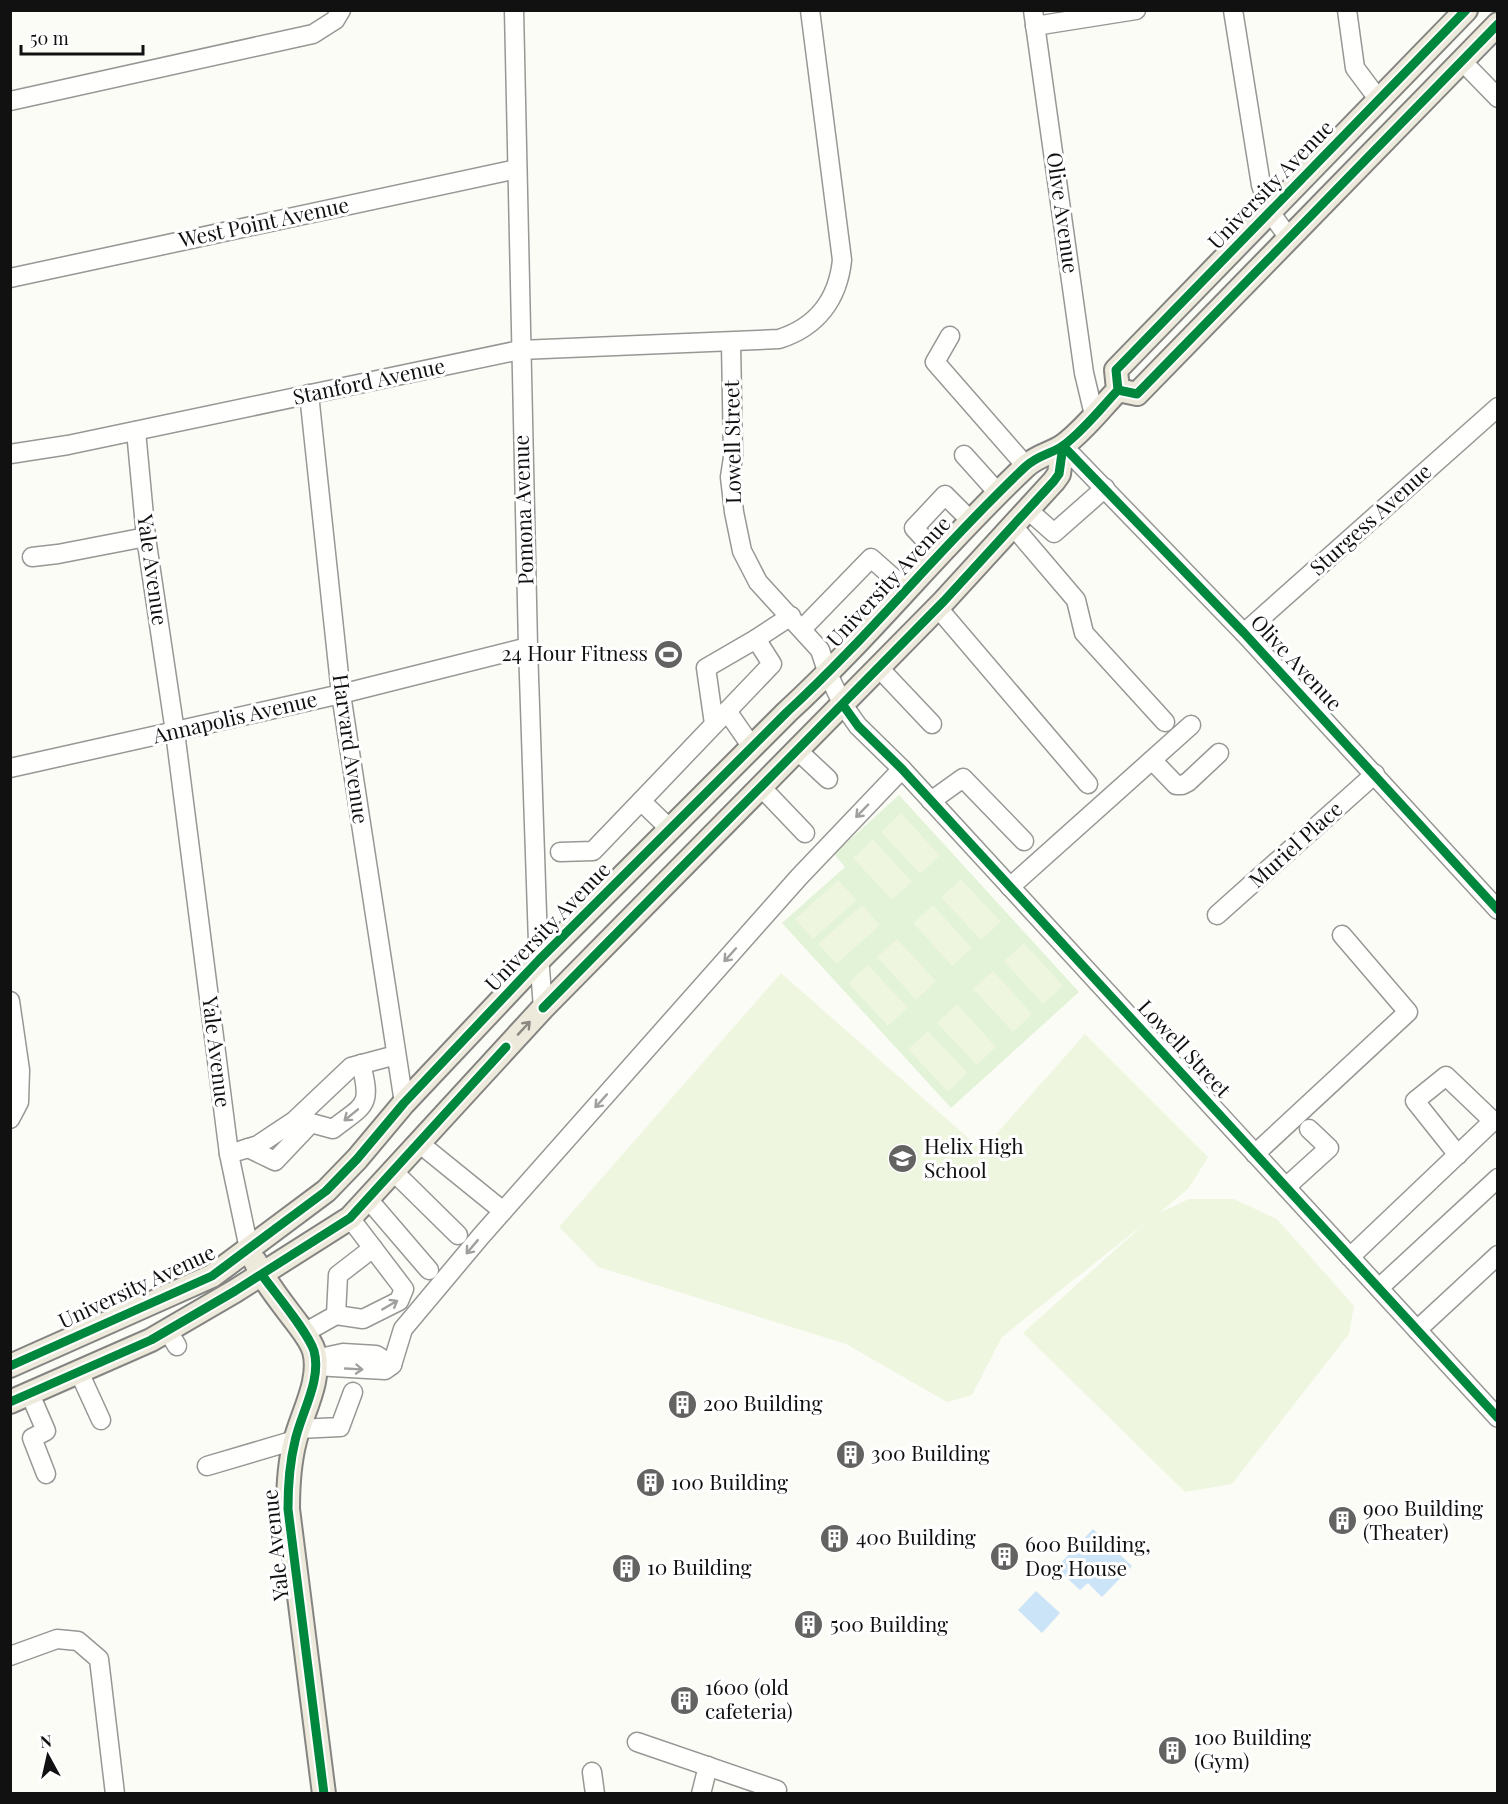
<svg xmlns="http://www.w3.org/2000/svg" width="1508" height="1804" viewBox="0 0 1508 1804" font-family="'Playfair Display',serif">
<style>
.green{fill:#e3f3d7}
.pitch{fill:#eef6e0}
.water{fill:#cce4f8}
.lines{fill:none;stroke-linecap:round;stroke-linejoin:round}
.minor-casing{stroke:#979795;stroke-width:21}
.major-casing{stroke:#848482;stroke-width:26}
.minor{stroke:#fffffe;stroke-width:18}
.major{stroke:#edeadb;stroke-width:22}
.cycleway-casing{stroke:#fff;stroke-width:13}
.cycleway{stroke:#00873e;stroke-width:9}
.oneway{stroke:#a0a09f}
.oneway2{stroke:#8a8880}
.labels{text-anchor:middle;stroke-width:6;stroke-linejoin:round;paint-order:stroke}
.street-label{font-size:21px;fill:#111;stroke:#fff}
.poi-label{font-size:21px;fill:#111;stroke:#fff;text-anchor:start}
</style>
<rect width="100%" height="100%" fill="#fcfcf7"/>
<path class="green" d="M899 795 1079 992 951 1108 782 923 845 867 834 854Z"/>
<g class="pitch">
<path d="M901 813 940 856 920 874 881 832Z"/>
<path d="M873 839 912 882 892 900 853 858Z"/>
<path d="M961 879 1001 922 981 940 941 897Z"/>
<path d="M838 880 857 900 813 939 795 919Z"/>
<path d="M862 905 880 925 837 964 818 944Z"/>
<path d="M933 905 972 948 952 966 913 923Z"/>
<path d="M897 939 936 981 916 1000 877 957Z"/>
<path d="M1024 943 1063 986 1043 1004 1004 961Z"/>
<path d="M868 965 908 1008 888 1026 848 983Z"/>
<path d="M993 971 1032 1014 1013 1032 973 989Z"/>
<path d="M781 973 982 1150 1085 1034 1208 1157 1189 1188 1159 1213 1189 1199H1234L1277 1219 1354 1306 1349 1334 1232 1484 1185 1492 1023 1333 1145 1223 1002 1337 972 1395 947 1402 846 1344 598 1267 559 1227Z"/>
<path d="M957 1004 996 1047 977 1065 937 1023Z"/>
<path d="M928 1031 968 1073 948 1092 908 1049Z"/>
</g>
<g class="water">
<path d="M1093 1529 1132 1566 1102 1597 1088 1583 1080 1590 1056 1568Z"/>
<path d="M1036 1591 1060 1613 1042 1633 1018 1610Z"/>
</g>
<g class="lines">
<defs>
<g id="minor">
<path d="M514 10 528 647 538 943 543 1008"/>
<path d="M1033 10 1084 373 1094 415"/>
<path d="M1233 10 1261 185 1270 212 1289 238"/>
<path d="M1347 10 1355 68 1379 100"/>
<path d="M1035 26 1136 10"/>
<path d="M1462 61 1498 98"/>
<path d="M10 101 313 34 335 20 341 10"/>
<path d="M10 278 517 169"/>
<path d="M950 336 935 362 1026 466"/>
<path d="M731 342 733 457 730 477 734 512 742 551 758 582 820 650 828 674 843 705 858 726 902 769 1498 1418"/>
<path d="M309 394 341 694 404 1103"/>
<path d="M136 431 146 537 175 732 229 1154 249 1249"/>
<path d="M1063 446 1244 633 1498 910"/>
<path d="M10 454 68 445 520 350 779 339C817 327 838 299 842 260L810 10"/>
<path d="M964 455 999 494"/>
<path d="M1028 510 1054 533 1105 488"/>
<path d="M1013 526 1076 600 1084 633 1165 722"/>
<path d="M939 555 914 528 945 495 972 522"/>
<path d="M32 557 58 554 146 537"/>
<path d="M938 608 1088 784"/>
<path d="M802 629 871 558 906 589"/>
<path d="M1244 633 1498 407"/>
<path d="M756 639 791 616"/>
<path d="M879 668 932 724"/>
<path d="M727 711 752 747"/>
<path d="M798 751 828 779"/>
<path d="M1152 760 1176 785H1182L1188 782 1219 753"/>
<path d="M10 768 341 694 528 647"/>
<path d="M761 787 805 833"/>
<path d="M641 801 772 664 756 639 706 668 714 724"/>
<path d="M931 801 963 778 1024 841"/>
<path d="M560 852 593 851 641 801 670 829"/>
<path d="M1010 887 1191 725"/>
<path d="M1217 915 1375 774"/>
<path d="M10 1001 20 1070 19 1102 10 1119"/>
<path d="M419 1143 503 1211"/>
<path d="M248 1148 275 1161 311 1123 333 1129C365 1104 372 1107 361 1064"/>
<path d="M229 1154 258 1145 294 1121 351 1067 396 1055"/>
<path d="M1255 1154 1408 1012 1342 935"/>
<path d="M393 1171 458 1235"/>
<path d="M1286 1187 1329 1148 1309 1129"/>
<path d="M368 1199 429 1270"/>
<path d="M1350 1257 1493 1121 1446 1076 1415 1101 1458 1155"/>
<path d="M1379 1288 1498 1178"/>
<path d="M336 1315 338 1275 373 1248"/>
<path d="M1417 1330 1498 1255"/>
<path d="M168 1331 177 1346"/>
<path d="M304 1333 336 1315 363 1319 399 1301 404 1289 350 1218"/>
<path d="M315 1359 343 1353 376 1355 392 1365"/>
<path d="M315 1366 385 1370 392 1365 403 1329 481 1236 799 877 902 769"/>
<path d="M79 1372 101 1420"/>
<path d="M30 1394 46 1431 32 1438 46 1474"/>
<path d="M298 1429 340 1427 353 1392"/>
<path d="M207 1466 295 1440"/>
<path d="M10 1656 57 1639 78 1641 99 1659 115 1794"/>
<path d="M637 1742 777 1790 775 1794"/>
<path d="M592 1772 595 1794"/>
<path d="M701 1794 708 1766"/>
</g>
<g id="major">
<path d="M1118 390 1137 394 1498 24"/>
<path d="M255 1261C266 1284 282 1303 297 1323 303 1331 311 1341 314 1351 322 1380 302 1413 295 1441 289 1464 288 1485 288 1509L324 1794"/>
<path d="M10 1366 212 1276 326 1191 357 1159 404 1103 539 960 787 712C871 635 942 545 1025 467 1039 454 1052 454 1064 445 1084 430 1101 408 1118 390L1116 370 1466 10"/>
<path d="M10 1402 151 1340 235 1291 350 1218 543 1008 944 601 1054 481 1059 474 1063 446"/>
</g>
</defs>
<use href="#minor" class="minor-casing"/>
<use href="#major" class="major-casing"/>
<use href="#minor" class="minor"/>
<use href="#major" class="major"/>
<defs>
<g id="cycleway">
<path d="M1118 390 1137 394 1498 24"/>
<path d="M1063 446 1244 633 1498 910"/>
<path d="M843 705 858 726 902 769 1498 1418"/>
<path d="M543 1008 944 601 1054 481 1059 474 1063 446"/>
<path d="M262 1275C275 1293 308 1332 314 1351 322 1380 301 1413 295 1441 289 1465 288 1485 288 1509L324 1794"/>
<path d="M10 1366 212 1276 326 1191 357 1159 404 1103 539 960 787 712C871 635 942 545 1025 467 1039 454 1052 454 1064 445 1084 430 1101 408 1118 390L1116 370 1466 10"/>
<path d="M10 1402 151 1340 235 1291 350 1218 506 1047"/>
</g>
</defs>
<use href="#cycleway" class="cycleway-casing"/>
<use href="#cycleway" class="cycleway"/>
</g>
<defs><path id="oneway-shaft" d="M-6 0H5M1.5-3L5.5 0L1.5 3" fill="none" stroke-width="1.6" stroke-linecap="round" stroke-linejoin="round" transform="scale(1.5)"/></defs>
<g class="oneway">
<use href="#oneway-shaft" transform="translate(862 811) rotate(134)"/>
<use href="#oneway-shaft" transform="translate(730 955) rotate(132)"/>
<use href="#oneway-shaft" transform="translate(601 1101) rotate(132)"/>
<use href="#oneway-shaft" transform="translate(351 1115) rotate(141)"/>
<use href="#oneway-shaft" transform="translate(472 1247) rotate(130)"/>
<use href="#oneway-shaft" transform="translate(390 1305) rotate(-30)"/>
<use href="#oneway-shaft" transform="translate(354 1369) rotate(3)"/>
</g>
<use class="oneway2" href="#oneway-shaft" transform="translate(524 1028) rotate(-47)"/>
<defs>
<symbol id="stadium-disc" viewBox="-11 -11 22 22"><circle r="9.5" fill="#636362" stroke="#fff"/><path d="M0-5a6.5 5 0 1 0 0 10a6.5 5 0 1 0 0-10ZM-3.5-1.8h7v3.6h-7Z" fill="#fff"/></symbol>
<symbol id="school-disc" viewBox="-11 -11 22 22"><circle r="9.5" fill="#636362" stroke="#fff"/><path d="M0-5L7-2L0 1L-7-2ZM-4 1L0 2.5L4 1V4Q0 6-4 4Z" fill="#fff"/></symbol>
<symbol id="building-disc" viewBox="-11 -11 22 22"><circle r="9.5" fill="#636362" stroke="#fff"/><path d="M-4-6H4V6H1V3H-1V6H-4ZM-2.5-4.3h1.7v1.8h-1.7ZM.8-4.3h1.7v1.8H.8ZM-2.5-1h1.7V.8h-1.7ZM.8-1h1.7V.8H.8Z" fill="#fff"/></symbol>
</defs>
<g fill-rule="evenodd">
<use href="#stadium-disc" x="652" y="638" width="33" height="33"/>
<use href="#school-disc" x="886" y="1142" width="33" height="33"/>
<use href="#building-disc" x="666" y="1388" width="33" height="33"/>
<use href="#building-disc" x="834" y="1438" width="33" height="33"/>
<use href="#building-disc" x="634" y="1466" width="33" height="33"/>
<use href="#building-disc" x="1326" y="1504" width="33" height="33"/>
<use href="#building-disc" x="818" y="1522" width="33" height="33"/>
<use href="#building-disc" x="988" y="1540" width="33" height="33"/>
<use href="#building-disc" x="610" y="1552" width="33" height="33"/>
<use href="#building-disc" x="792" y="1608" width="33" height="33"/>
<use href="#building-disc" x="668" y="1684" width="33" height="33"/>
<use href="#building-disc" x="1156" y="1734" width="33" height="33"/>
</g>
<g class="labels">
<g class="street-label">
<text transform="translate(1271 185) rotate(-46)" y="7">University Avenue</text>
<text transform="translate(1062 213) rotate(82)" y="7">Olive Avenue</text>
<text transform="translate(264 223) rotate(-12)" y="7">West Point Avenue</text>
<text transform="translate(369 382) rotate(-12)" y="7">Stanford Avenue</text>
<text transform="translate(733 442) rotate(-91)" y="7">Lowell Street</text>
<text transform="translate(524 510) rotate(-92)" y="7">Pomona Avenue</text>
<text transform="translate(1371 520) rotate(-42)" y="7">Sturgess Avenue</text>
<text transform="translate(152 570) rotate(82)" y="7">Yale Avenue</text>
<text transform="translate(889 582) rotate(-47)" y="7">University Avenue</text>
<text transform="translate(1296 663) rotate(47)" y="7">Olive Avenue</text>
<text transform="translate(235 718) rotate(-13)" y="7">Annapolis Avenue</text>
<text transform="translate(350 749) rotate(82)" y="7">Harvard Avenue</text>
<text transform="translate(1296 845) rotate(-42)" y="7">Muriel Place</text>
<text transform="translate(548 927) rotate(-46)" y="7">University Avenue</text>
<text transform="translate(1184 1049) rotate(47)" y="7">Lowell Street</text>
<text transform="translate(216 1052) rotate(83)" y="7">Yale Avenue</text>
<text transform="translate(137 1287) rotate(-25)" y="7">University Avenue</text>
<text transform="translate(276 1545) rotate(-96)" y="7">Yale Avenue</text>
</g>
<g class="poi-label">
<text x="648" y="661" text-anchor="end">24 Hour Fitness</text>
<text x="924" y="1154">Helix High<tspan x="924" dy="24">School</tspan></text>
<text x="703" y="1411">200 Building</text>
<text x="871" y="1461">300 Building</text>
<text x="671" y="1490">100 Building</text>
<text x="1363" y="1516">900 Building<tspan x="1363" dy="24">(Theater)</tspan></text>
<text x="856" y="1545">400 Building</text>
<text x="1025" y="1552">600 Building,<tspan x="1025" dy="24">Dog House</tspan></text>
<text x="647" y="1575">10 Building</text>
<text x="830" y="1632">500 Building</text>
<text x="705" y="1695">1600 (old<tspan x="705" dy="24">cafeteria)</tspan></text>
<text x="1194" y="1745">100 Building<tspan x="1194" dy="24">(Gym)</tspan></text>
</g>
</g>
<rect width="1508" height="1804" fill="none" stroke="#111111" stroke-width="24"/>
<g transform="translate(48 1756) rotate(352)" stroke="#ffffff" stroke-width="4.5" paint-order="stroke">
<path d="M0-4.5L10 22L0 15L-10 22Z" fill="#111111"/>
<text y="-9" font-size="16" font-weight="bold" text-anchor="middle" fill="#111111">N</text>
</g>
<path d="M21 45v9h122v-9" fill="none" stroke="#111111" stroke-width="3"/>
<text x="30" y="45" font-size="18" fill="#111111" stroke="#ffffff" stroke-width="4.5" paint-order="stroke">50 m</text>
</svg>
